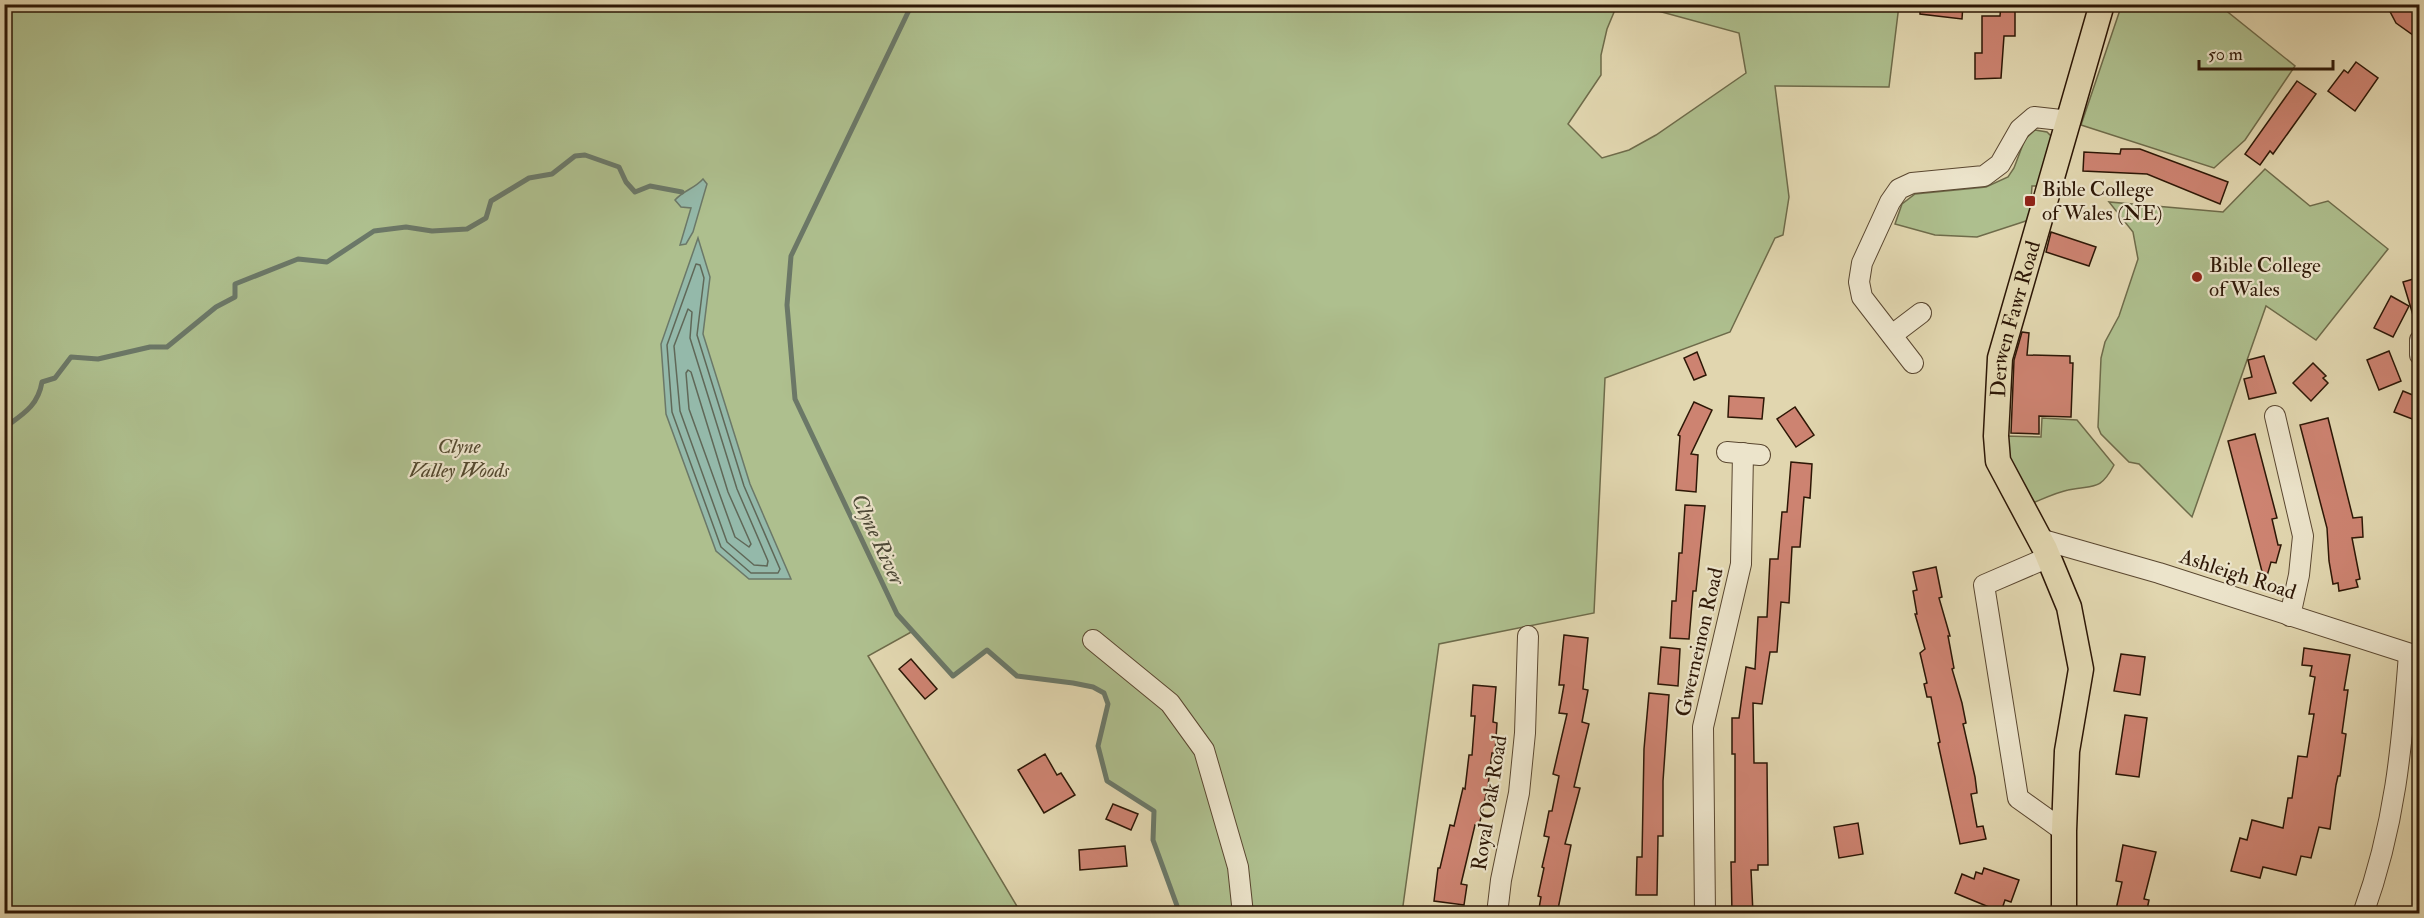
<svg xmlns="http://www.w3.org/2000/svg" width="2424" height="918" viewBox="0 0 2424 918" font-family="'IM FELL Double Pica',serif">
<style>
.green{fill:#aebf8e;stroke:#6e6b4a;stroke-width:1.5}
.water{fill:#94b9aa;stroke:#6b7868;stroke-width:1.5}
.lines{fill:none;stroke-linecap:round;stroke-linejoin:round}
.shore{stroke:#606858;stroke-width:1.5}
.stream{stroke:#6b7868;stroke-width:5}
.building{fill:#cd8371;stroke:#2d1706;stroke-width:1.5}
.minor-casing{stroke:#5a4730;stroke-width:22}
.major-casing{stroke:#2d1706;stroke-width:27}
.minor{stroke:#ece4cb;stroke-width:20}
.major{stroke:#e1d6af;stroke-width:24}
.poi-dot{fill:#8f2418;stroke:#ece4cb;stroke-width:2}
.labels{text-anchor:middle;stroke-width:4.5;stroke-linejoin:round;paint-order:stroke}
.poi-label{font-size:21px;fill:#2d1706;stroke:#ece4cb;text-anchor:start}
.street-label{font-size:21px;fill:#2d1706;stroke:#ece4cb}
.park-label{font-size:21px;font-style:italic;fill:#54492f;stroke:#ece4cb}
.water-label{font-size:22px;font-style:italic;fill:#4c4837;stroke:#ece4cb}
</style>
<rect width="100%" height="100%" fill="#e1d6af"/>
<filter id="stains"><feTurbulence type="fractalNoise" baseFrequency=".00333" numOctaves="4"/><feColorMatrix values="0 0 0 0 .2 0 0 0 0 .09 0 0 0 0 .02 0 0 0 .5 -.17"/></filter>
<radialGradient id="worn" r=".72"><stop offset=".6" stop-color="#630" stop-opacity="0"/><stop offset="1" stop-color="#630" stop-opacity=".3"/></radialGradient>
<g class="green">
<path d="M2122 4 2219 5 2295 66 2245 140 2214 168 2081 125Z"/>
<path d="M5 5H1617L1607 29 1601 55V75L1568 124 1602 158 1629 150 1656 135 1746 73 1739 33 1636 5H1899L1889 87 1775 86 1789 197 1783 235 1775 238 1730 332 1605 378 1594 613 1439 644 1402 913H1180L1153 840 1154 811 1107 781 1098 746 1108 704 1104 693 1093 687 1073 683 1017 676 987 650 953 676 913 631 868 656 1021 913 5 914Z"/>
<path d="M2035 130 2047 132 2053 138 2039 186H2032L2030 214 2032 219 1977 237 1935 235 1895 224 1902 204 1915 194 1986 187 2008 177 2014 168 2025 139Z"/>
<path d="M2265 169 2310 206 2328 201 2388 249 2316 340 2266 306 2192 517 2139 464 2129 462 2101 434 2098 427 2101 358 2105 342 2119 316 2138 259 2133 232 2109 202 2223 212Z"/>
<path d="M2042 418 2077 420 2114 465C2099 493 2093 484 2068 490 2054 493 2041 500 2028 505L2006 461 2004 436 2041 437Z"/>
</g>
<g class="water">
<path d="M703 179 707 184 693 232 686 244 680 245 691 208 681 207 675 200C684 190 694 189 703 179Z"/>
<path d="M698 238 710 277 703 334 750 484 791 579H749L716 551 666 414 661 344Z"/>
</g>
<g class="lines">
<g class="shore">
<path d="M696 264 700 265 704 278 697 335 744 486 780 569 778 573H751L721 547 672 412 667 345Z"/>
<path d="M688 309 692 312 690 338 737 489 768 561 767 566 754 565 727 542 680 411 674 346Z"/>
<path d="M688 370 691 372 728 492 751 544 749 547 735 537 689 409 686 373Z"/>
</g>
<g class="stream">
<path d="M912 4 791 256 787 305 795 399 897 614 953 676 987 650 1017 676 1073 683 1093 687 1104 693 1108 704 1098 746 1107 781 1154 811 1153 840 1180 914"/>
<path d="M4 428C23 414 38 406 42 382L55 378 71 357 98 359 150 347H167L216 307 235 297V284L298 259 327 262 374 231 406 227 432 231 467 229 486 218 491 201 529 178 552 174 575 156 585 155 619 167 626 182 635 192 650 186 682 192"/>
</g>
</g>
<g class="building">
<path d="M1920 4H1963L1962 19 1920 14Z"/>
<path d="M2001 4H2015V36H2004L2001 78 1975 79V53H1982V16H2000Z"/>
<path d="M2386 4H2420V40L2396 23Z"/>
<path d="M2356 62 2378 78 2355 111 2328 91 2344 70 2348 73Z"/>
<path d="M2297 81 2316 94 2273 154 2270 151 2260 165 2245 154Z"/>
<path d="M2121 149H2140L2228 182 2220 204 2147 174 2083 171 2084 152 2120 154Z"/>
<path d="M2051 232 2096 247 2089 266 2046 252Z"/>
<path d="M2420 277V324L2416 325 2403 282Z"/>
<path d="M2391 296 2409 306 2393 337 2374 328Z"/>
<path d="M2022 332 2029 333 2027 355 2070 356V363H2073L2071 417 2039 416V434L2011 433 2014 360Z"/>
<path d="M2389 351 2401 381 2379 390 2367 360Z"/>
<path d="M1697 352 1706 375 1694 380 1684 358Z"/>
<path d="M2264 356 2276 393 2249 399 2244 379 2252 377 2248 360Z"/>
<path d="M2313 363 2326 376 2323 378 2328 383 2311 401 2293 383Z"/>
<path d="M2403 391 2420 398V422L2394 412Z"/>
<path d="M1729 396 1764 398 1762 419 1728 417Z"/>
<path d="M1694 402 1712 410 1691 454 1698 455 1696 492 1676 490 1680 436 1678 435Z"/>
<path d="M1795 407 1814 435 1796 447 1777 419Z"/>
<path d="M2328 418 2353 518 2362 517 2363 537 2352 538 2360 579 2356 580 2358 587 2339 591 2338 583 2333 584 2329 561 2327 528 2300 425Z"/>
<path d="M2255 434 2277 518 2272 519 2278 545H2281L2276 563 2271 562 2265 583 2228 441Z"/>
<path d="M1791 462 1812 464 1810 498 1804 497 1800 547H1792L1789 603 1781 602 1777 652H1770L1762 704 1753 703 1754 763H1767L1768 865H1758V870H1751L1753 914H1732L1731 862H1735V754H1732V718H1739L1746 667 1755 669 1758 617H1767L1770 559H1778L1782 512H1787Z"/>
<path d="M1685 505 1705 506 1696 591H1693L1689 639 1670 638 1672 601H1676L1679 553H1682Z"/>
<path d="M1936 567 1942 597 1939 598 1950 636H1948L1954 668 1952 669 1962 703 1966 723 1963 724 1964 728 1975 777 1977 793 1971 794 1977 827 1983 826 1986 839 1960 844 1938 743 1940 742 1931 697H1927L1924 684 1927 683 1920 653 1925 649 1915 614H1917L1913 591 1917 590 1913 572Z"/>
<path d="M1564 635 1588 638 1583 689 1588 690 1582 722 1589 724 1574 787 1580 788 1565 844 1571 845 1557 914H1538L1541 897 1538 896 1544 868 1542 867 1549 837 1544 836 1549 811H1552L1559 776 1553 774 1567 714 1559 713 1564 685H1559Z"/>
<path d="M1661 647 1680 649 1678 686 1658 684Z"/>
<path d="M2304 648 2350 655 2344 690H2348L2342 733 2346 734 2340 776H2338L2336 785 2330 829 2319 827 2311 858 2301 856 2296 875 2263 867 2260 878 2231 871 2240 838 2247 840 2252 820 2283 828 2288 798H2292L2298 756 2307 757 2314 714H2309L2315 677 2310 676 2312 666 2302 665Z"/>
<path d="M2121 654 2145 657 2140 695 2114 691Z"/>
<path d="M911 659 937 689 925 699 899 669Z"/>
<path d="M1473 685 1496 687 1493 722 1497 723 1495 753H1492L1488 786 1479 826 1475 825 1461 884 1467 885 1464 905 1434 901 1438 868H1440L1450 825 1454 826 1463 788 1465 789 1469 755H1472L1475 716H1471Z"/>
<path d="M1649 693 1669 695 1663 781V836H1658L1657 895H1636L1637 857H1642L1644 749Z"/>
<path d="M2125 715 2147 718 2139 777 2116 774Z"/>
<path d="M1045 754 1057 775 1061 773 1075 795 1044 813 1018 770Z"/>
<path d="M1113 804 1138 814 1131 830 1106 819Z"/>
<path d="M1858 823 1863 854 1839 858 1834 827Z"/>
<path d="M2123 845 2156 852 2144 899 2149 900 2146 914H2115L2122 882 2116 881Z"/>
<path d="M1125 846 1127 866 1080 870 1079 850Z"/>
<path d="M1984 868 2019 880 2011 902 2005 900 2001 912 1955 893 1962 874 1974 879 1976 872 1982 874Z"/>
</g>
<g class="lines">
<defs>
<g id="minor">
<path d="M1892 335 1921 313"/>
<path d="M2420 340V355"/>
<path d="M1913 363 1862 297 1859 282 1862 263 1890 202 1899 189 1912 183 1984 176 2000 164 2020 129 2034 117 2070 121"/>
<path d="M2275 416 2303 536 2299 575 2290 616"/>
<path d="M1727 452 1760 455"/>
<path d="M2040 539 2159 573 2420 657"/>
<path d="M2049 557 1984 585 2018 798 2064 831"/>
<path d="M1093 640 1170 703 1204 750 1238 867 1243 914"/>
<path d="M1497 914 1501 880 1519 793 1525 733 1528 636"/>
<path d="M1705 914 1703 727 1741 564 1743 453"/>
<path d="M2363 914C2395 826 2402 747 2409 654"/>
</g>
<g id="major">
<path id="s1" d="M2064 914V831L2067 751 2081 669 2069 607 2045 549 1998 461 1996 436 2000 358 2102 4"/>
</g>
</defs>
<use href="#minor" class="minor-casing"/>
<use href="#major" class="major-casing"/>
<use href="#minor" class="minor"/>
<use href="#major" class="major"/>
</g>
<g class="poi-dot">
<rect x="2024" y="195" width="12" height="12" rx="3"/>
<circle cx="2197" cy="277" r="6"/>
</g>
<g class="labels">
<g class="poi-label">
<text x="2042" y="196">Bible College<tspan x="2042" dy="24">of Wales (NE)</tspan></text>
<text x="2209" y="272">Bible College<tspan x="2209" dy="24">of Wales</tspan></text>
</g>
<g class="street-label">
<text dy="7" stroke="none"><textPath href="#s1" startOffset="616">Derwen Fawr Road</textPath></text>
<text transform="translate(2238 574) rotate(18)" y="7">Ashleigh Road</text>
<text transform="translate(1699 642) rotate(-77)" y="7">Gwerneinon Road</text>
<text transform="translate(1489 803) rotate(-81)" y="7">Royal Oak Road</text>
</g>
<g class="park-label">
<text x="459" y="453">Clyne<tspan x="459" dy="24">Valley Woods</tspan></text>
</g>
<g class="water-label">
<text transform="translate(879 539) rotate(65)" y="8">Clyne River</text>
</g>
</g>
<rect width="2424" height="918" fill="none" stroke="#e1d6af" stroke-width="24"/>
<rect x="6" y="6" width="2412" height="906" fill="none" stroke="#2d1706" stroke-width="3"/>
<rect x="12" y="12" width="2400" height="894" fill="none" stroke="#2d1706" stroke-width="1.5"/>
<path d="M2199 60v9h134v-9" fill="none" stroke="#2d1706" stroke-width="3"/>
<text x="2208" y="60" font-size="18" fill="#2d1706" stroke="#ece4cb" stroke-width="4.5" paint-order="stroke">50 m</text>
<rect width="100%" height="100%" filter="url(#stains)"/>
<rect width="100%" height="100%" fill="url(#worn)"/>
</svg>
